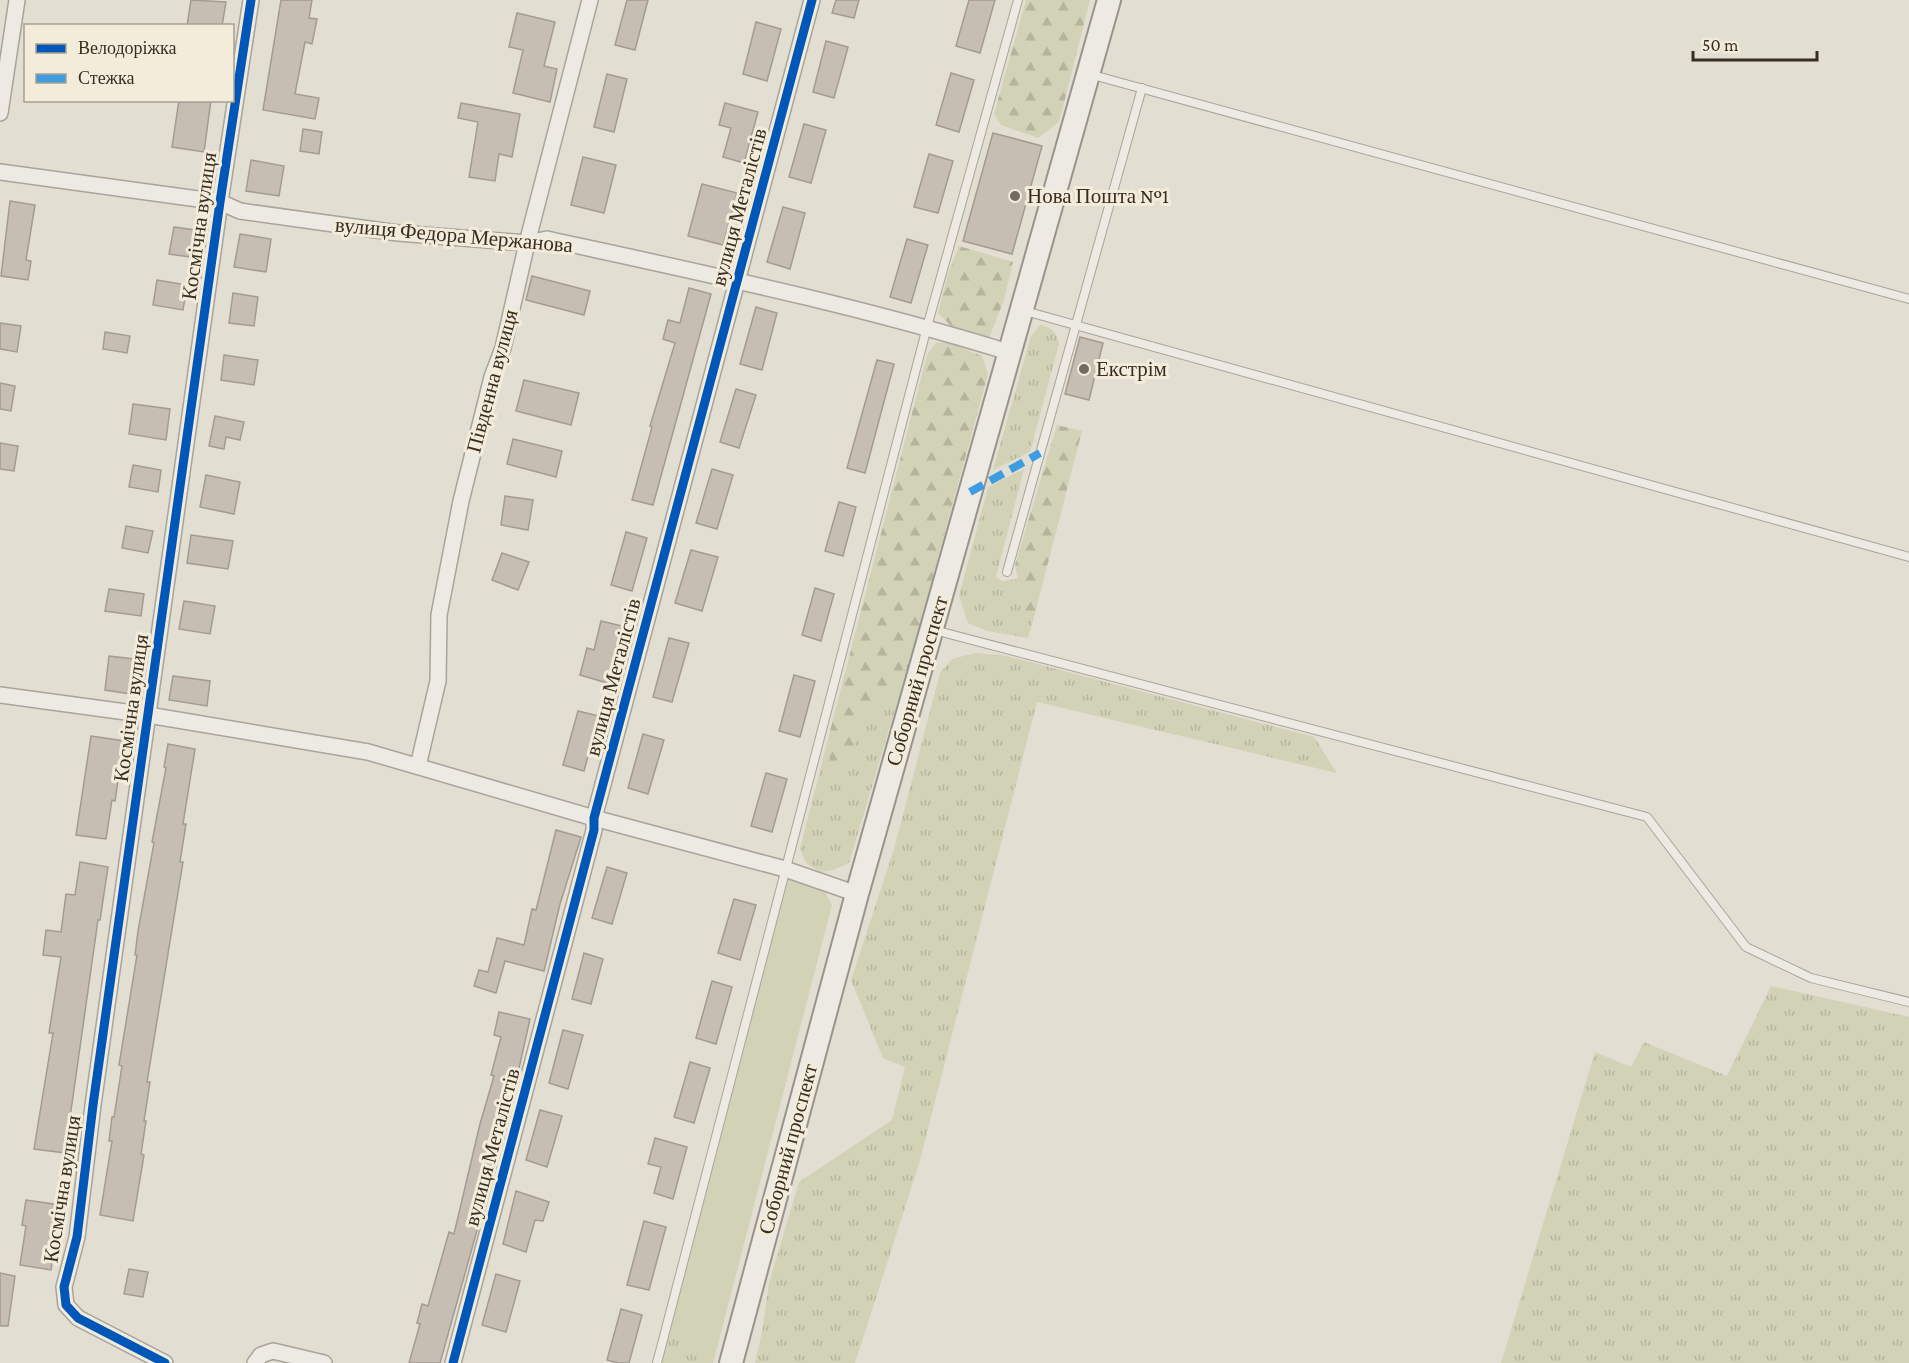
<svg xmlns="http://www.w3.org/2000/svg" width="1909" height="1363" viewBox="0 0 1909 1363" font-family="'Crimson Pro',serif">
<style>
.grass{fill:url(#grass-tufts)}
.forest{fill:url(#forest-firs)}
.green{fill:#d1d2b6}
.building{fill:#c7beb3;stroke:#a39b91;stroke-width:1.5}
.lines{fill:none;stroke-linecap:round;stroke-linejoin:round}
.lane-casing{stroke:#a9a49a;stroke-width:10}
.street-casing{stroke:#a9a49a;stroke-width:18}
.secondary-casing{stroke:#99938a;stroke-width:26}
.lane{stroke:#eceae3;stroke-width:8}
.street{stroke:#eceae3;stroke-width:15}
.secondary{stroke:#eceae3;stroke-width:22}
.quiet{stroke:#3e9de0;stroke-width:8;stroke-dasharray:15 8;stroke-linecap:butt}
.cycleway-casing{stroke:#f3ecda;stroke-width:13}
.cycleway{stroke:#0057b8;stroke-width:9}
.poi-dot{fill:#746b60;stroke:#f3ecda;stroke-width:2}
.labels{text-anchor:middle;stroke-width:6;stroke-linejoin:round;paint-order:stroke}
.poi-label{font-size:21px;fill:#382d22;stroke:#f3ecda;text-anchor:start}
.street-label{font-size:21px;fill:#382d22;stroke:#f3ecda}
</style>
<defs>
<pattern id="grass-tufts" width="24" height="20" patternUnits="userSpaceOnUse" patternTransform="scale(1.5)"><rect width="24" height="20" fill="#d1d2b6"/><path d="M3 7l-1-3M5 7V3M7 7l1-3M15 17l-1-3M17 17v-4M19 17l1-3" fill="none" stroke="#b4b59c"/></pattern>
<pattern id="forest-firs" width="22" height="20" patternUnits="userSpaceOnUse" patternTransform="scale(1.5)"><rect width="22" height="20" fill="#d1d2b6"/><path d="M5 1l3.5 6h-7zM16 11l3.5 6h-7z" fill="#b4b59c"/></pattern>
</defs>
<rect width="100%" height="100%" fill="#e3ded2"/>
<g class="grass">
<path d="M1040 325C1052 328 1056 331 1059 344L1030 452 993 470 1031 336Z"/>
<path d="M1024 469 996 577 1002 581 1018 579 1022 616 1034 617 1028 638 987 631 968 623 959 596 988 487Z"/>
<path d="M914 646 849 863 833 870 820 872 806 863 800 849 828 739 830 764 852 753 857 727 901 677Z"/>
<path d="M975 653 1007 656 1314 737 1337 773 1037 702 919 1164 855 1363H755L763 1327 769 1283 799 1182 892 1120 905 1067 883 1058 851 980 894 849 940 673 952 659Z"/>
<path d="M1771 986 1909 1017V1363H1501L1595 1052 1631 1067 1644 1042 1727 1076Z"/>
<path d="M669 1336 717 1348 713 1363H662Z"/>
</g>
<g class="forest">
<path d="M1026 0H1090L1059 122 1038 138 1001 125 994 114Z"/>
<path d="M959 246 1013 262 1004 300 989 338 951 326 938 313 948 274Z"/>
<path d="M948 342 982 356 988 374 914 646 901 677 857 727 852 753 844 766 830 765 828 739 927 355 936 343Z"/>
<path d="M1057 425 1082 431 1034 617 1022 616 1018 579 1015 565Z"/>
</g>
<path class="green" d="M788 878 824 890 832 905 717 1348 669 1336Z"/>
<g class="building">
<path d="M191 0 226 2 222 26H187Z"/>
<path d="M281 0H312L309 18 317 19 312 44 305 42 295 94 319 98 315 119 263 110Z"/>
<path d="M627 0H648L635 50 615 45Z"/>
<path d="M836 0H859L854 18 832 13Z"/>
<path d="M969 0H995L980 53 956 46Z"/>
<path d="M517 13 555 22 544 66 557 69 550 102 513 93 523 50 509 47Z"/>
<path d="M756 22 781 29 767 81 743 74Z"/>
<path d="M826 41 848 47 834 98 813 92Z"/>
<path d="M951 73 974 80 959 132 936 125Z"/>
<path d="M607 74 627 79 614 132 594 127Z"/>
<path d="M179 100H211L204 152 172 147Z"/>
<path d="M461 103 520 114 512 157 499 154 495 181 469 177 478 122 458 118Z"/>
<path d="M725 103 758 112 744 163 723 157 731 128 719 125Z"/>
<path d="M804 124 826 130 811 183 789 177Z"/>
<path d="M303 129 322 132 319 154 300 151Z"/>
<path d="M993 133 1042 146 1012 254 963 241Z"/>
<path d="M929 154 953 161 938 213 914 207Z"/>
<path d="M583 157 616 165 604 213 571 205Z"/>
<path d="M251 160 284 166 279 196 246 191Z"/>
<path d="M702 184 737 193 723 245 688 236Z"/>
<path d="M10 201 35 205 26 260 31 261 28 280 1 276Z"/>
<path d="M783 207 805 213 790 269 767 262Z"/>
<path d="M174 227 195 230 190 257 169 254Z"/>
<path d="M240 234 271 239 266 272 234 267Z"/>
<path d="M907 239 928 245 911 303 890 297Z"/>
<path d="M532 276 590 291 584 315 526 300Z"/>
<path d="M157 280 187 285 183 310 153 305Z"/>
<path d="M689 288 711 294 653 505 632 500 652 427 650 426 675 343 663 339 668 320 680 323Z"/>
<path d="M233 293 258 297 254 326 229 323Z"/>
<path d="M756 307 777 313 762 370 740 364Z"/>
<path d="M0 323 21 326 17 352 0 349Z"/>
<path d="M105 332 130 336 127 353 103 349Z"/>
<path d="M1080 337 1103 343 1089 400 1065 394Z"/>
<path d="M224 355 258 360 254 385 221 380Z"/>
<path d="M877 360 894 364 865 473 847 468Z"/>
<path d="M524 380 579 393 571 425 516 411Z"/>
<path d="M0 383 15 386 11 411 0 409Z"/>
<path d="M736 389 756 395 739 448 720 442Z"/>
<path d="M133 404 170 409 166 440 129 434Z"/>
<path d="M215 416 244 422 240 440 226 437 224 449 209 446Z"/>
<path d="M513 439 562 451 556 477 507 464Z"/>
<path d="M0 443 18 446 14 471 0 469Z"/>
<path d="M133 465 161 470 158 492 129 487Z"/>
<path d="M712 469 733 475 717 529 696 523Z"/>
<path d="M206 475 240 482 234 514 200 507Z"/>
<path d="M505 496 533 500 528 530 501 525Z"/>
<path d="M839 502 856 507 843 556 825 551Z"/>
<path d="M126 526 153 531 148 553 122 548Z"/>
<path d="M626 532 647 538 632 591 611 585Z"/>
<path d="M191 535 233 541 228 569 187 563Z"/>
<path d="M691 550 718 557 702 611 675 603Z"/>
<path d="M502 553 529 562 518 590 492 580Z"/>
<path d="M815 588 834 594 821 641 802 635Z"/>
<path d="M109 589 144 594 141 616 105 611Z"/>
<path d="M184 601 215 606 210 634 179 629Z"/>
<path d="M601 621 622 626 607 683 580 675 587 648 594 650Z"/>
<path d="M669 638 689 643 672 702 653 697Z"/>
<path d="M109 656 134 659 130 694 105 690Z"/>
<path d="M794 675 815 681 800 737 779 731Z"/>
<path d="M173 676 210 681 207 706 169 700Z"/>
<path d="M578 711 599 716 584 771 563 765Z"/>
<path d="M643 734 664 740 648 794 628 788Z"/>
<path d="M91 736 124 741 115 801 112 800 106 839 76 835Z"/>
<path d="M168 744 195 749 183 824H186L180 862H183L147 1082H150L144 1121H146L141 1154 144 1155 133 1221 100 1215 112 1141H109L112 1117H114L122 1066 119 1065 137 955H135L138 931 154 843 152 842 166 768 164 767Z"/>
<path d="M766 773 787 779 772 832 751 826Z"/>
<path d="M556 830 581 837 560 904 544 971 505 961 496 993 474 986 479 970 488 972 497 938 524 945 532 909 536 910Z"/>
<path d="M80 862 108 867 100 920H98L65 1153 34 1149 53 1033H49L61 957 43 955 46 930 61 932 66 894 75 895Z"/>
<path d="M607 867 627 873 612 924 592 918Z"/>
<path d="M734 899 756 905 740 960 718 953Z"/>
<path d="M584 953 603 959 591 1004 572 999Z"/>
<path d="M712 981 732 987 716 1044 696 1038Z"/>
<path d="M499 1012 530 1019 513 1095 508 1115H505L493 1165 495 1166 440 1363H409L420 1324 417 1323 422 1304 428 1306 449 1232 454 1234 480 1124 494 1076 491 1075 501 1037 494 1035Z"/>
<path d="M563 1030 583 1035 568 1089 549 1083Z"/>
<path d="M690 1062 710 1068 694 1123 674 1117Z"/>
<path d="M540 1110 562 1116 547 1167 526 1160Z"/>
<path d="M655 1138 687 1147 673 1199 654 1193 661 1167 648 1164Z"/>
<path d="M516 1191 549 1202 543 1221 535 1220 526 1252 503 1244Z"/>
<path d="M26 1200 60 1205 51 1270 20 1265 26 1226 22 1225Z"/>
<path d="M644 1221 666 1227 649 1290 627 1285Z"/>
<path d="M129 1269 148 1272 143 1297 124 1294Z"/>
<path d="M0 1273 15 1276 8 1326H0Z"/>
<path d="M496 1274 520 1281 506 1332 482 1325Z"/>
<path d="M621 1309 642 1315 629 1363H618L607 1360Z"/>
</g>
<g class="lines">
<defs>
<g id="lane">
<path d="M1089 74 1909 299"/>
<path d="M1025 311 1909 557"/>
<path d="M1007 572 1142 88"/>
<path d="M934 630 1647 817 1746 947 1811 978 1909 1002"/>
<path d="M657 1363 927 327 1018 0"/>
</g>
<g id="street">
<path d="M0 113 17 0"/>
<path d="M0 172 220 202 240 211 398 233 527 243 547 239C702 273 857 305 1008 352"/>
<path d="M0 695 148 715 368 752 594 818 785 869 857 894"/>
<path d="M418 766 438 681 439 615 461 501 492 377 503 348 527 243 590 0"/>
<path d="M165 1363 78 1318 66 1305 64 1287 77 1237 93 1105 220 202 251 0"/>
<path d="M255 1363 261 1355 273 1351 324 1363"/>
<path d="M453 1363 594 830V818L812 0"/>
</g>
<path id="secondary" d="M731 1363 857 894 1109 0"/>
</defs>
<use href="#lane" class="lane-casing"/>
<use href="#street" class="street-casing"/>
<use href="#secondary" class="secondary-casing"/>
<use href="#lane" class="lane"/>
<use href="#street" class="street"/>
<use href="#secondary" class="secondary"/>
<path class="quiet" d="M970 492 1040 453"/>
<defs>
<g id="cycleway">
<path d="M165 1363 78 1318 66 1305 64 1287 77 1237 93 1105 220 202 251 0"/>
<path d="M453 1363 594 830V818L812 0"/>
</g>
</defs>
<use href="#cycleway" class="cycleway-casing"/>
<use href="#cycleway" class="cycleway"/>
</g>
<g class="poi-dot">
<circle cx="1015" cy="196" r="6"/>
<circle cx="1084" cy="369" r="6"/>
</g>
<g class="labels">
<g class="poi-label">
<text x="1027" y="203">Нова Пошта №1</text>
<text x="1096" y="376">Екстрім</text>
</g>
<g class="street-label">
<text transform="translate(739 207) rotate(-75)" y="7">вулиця Металістів</text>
<text transform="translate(199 226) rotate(-82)" y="7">Космічна вулиця</text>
<text transform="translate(454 235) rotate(5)" y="7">вулиця Федора Мержанова</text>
<text transform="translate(492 381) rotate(-75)" y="7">Південна вулиця</text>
<text transform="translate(613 677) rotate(-75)" y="7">вулиця Металістів</text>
<text transform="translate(917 681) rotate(-74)" y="7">Соборний проспект</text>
<text transform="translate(131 708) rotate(-82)" y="7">Космічна вулиця</text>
<text transform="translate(492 1147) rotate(-75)" y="7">вулиця Металістів</text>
<text transform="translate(788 1149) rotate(-75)" y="7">Соборний проспект</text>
<text transform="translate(62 1189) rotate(-81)" y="7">Космічна вулиця</text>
</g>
</g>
<rect x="24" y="24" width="210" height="78" fill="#f3ecda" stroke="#a8a090" stroke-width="1.5"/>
<rect x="36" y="44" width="30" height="9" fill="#0057b8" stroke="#a8a090" stroke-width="1.5"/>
<text x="78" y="54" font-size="18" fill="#382d22">Велодоріжка</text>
<rect x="36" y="74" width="30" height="9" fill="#3e9de0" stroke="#a8a090" stroke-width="1.5"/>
<text x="78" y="84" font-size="18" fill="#382d22">Стежка</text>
<path d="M1693 51v9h124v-9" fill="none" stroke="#382d22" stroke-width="3"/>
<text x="1702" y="51" font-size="18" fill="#382d22" stroke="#f3ecda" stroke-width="4.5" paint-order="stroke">50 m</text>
</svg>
